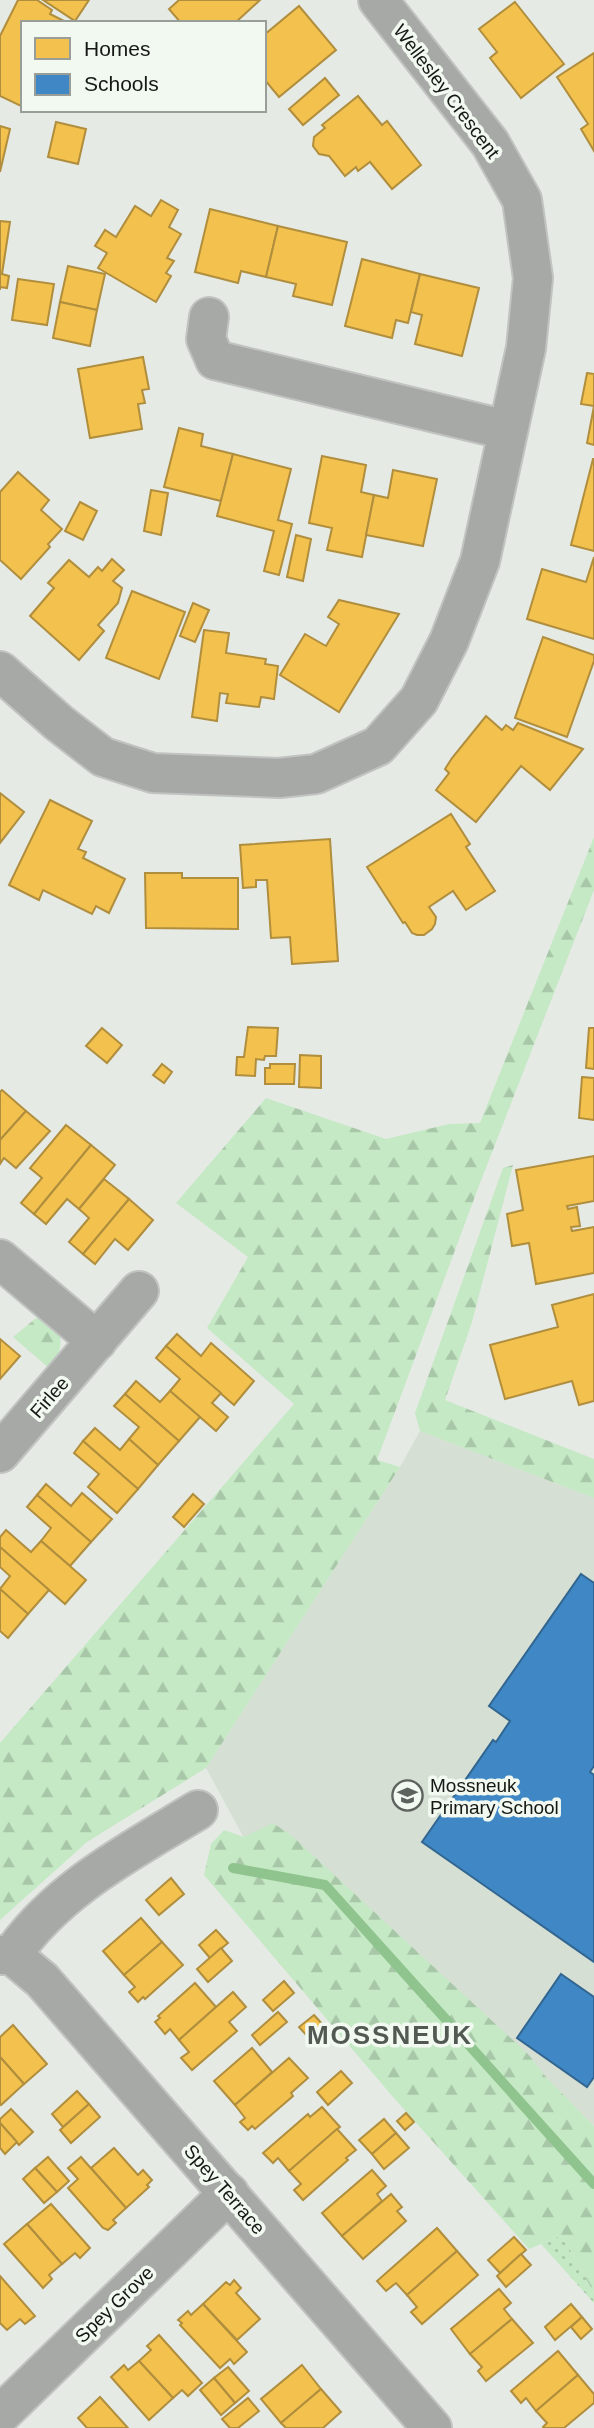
<svg xmlns="http://www.w3.org/2000/svg" width="594" height="2428" viewBox="0 0 594 2428" font-family="Helvetica,sans-serif">
<style>
.built{fill:#d5dfd4}
.green{fill:url(#green-dots)}
.forest{fill:url(#forest-firs)}
.homes{fill:#f2c14e;stroke:#b08e3d;stroke-width:2}
.schools{fill:#3f88c5;stroke:#326690;stroke-width:2}
.lines{fill:none;stroke-linecap:round;stroke-linejoin:round}
.stream{stroke:#90c48f;stroke-width:10}
.minor-casing{stroke:#c0c3c0;stroke-width:42}
.minor{stroke:#a7a9a6;stroke-width:38}
.labels{text-anchor:middle;stroke-width:7;stroke-linejoin:round;paint-order:stroke}
.street-label{font-size:19px;fill:#151815;stroke:#f1f9f0}
.poi-label{font-size:19px;fill:#151815;stroke:#f1f9f0;text-anchor:start}
.district-label{font-size:26px;font-weight:bold;letter-spacing:2px;fill:#525952;stroke:#f1f9f0}
</style>
<defs>
<pattern id="green-dots" width="8" height="8" patternUnits="userSpaceOnUse" patternTransform="scale(1.75)"><rect width="8" height="8" fill="#c5e9c4"/><path d="M2 2h.1M6 6h.1" fill="none" stroke="#a8c7a8" stroke-width="1.8" stroke-linecap="round"/></pattern>
<pattern id="forest-firs" width="22" height="20" patternUnits="userSpaceOnUse" patternTransform="scale(1.75)"><rect width="22" height="20" fill="#c5e9c4"/><path d="M5 1l3.5 6h-7zM16 11l3.5 6h-7z" fill="#a8c7a8"/></pattern>
</defs>
<rect width="100%" height="100%" fill="#e5eae5"/>
<path class="built" d="M420 1431 594 1498V2126L546 2077 529 2055 244 1838 206 1768 400 1467Z"/>
<path class="green" d="M562 2235 594 2293V2303L541 2244Z"/>
<g class="forest">
<path d="M594 837V890L477 1191 377 1460 400 1467 206 1768 87 1842 0 1920V1743L294 1404 207 1328 248 1257 176 1203 266 1098 386 1139 449 1124 480 1123Z"/>
<path d="M513 1165 472 1322 445 1400 594 1459V1498L420 1431 415 1413 503 1168Z"/>
<path d="M41 1317 59 1330C63 1346 59 1355 50 1369L13 1337 35 1319Z"/>
<path d="M273 1823 292 1836 529 2055 546 2077 594 2126V2293L562 2235 529 2249 393 2097 204 1875 211 1844 224 1830 244 1837Z"/>
</g>
<g class="homes">
<path d="M18 0H37L52 10 50 14 68 23H23V107L0 96V36Z"/>
<path d="M43 0H89L75 21Z"/>
<path d="M179 0H260L235 23H181L169 9Z"/>
<path d="M515 2 564 64 521 98 490 58 497 52 479 29Z"/>
<path d="M299 6 336 50 279 97 264 79V35Z"/>
<path d="M594 53V151L581 129 588 124 557 77Z"/>
<path d="M325 78 339 95 303 125 289 109Z"/>
<path d="M358 96 382 125 387 121 421 165 392 189 370 162 358 171 356 167 345 176 329 156 319 154 313 146 314 137 325 128 322 125Z"/>
<path d="M56 122 86 129 78 164 48 157Z"/>
<path d="M0 126 10 129 0 172Z"/>
<path d="M161 200 178 210 169 227 181 234 167 258 174 261 166 273 171 276 156 302 98 268 107 253 95 246 105 230 116 237 135 206 151 216Z"/>
<path d="M210 209 278 226 266 277 241 271 238 283 195 272Z"/>
<path d="M0 221 10 222 2 274 9 276 7 288 0 287V290Z"/>
<path d="M278 226 347 242 332 305 293 296 296 284 266 277Z"/>
<path d="M362 259 420 274 408 323 396 320 392 338 345 326Z"/>
<path d="M68 266 105 274 97 310 60 302Z"/>
<path d="M420 274 479 288 462 356 415 344 422 315 411 312Z"/>
<path d="M18 279 54 284 47 325 12 320Z"/>
<path d="M60 302 97 310 90 346 53 338Z"/>
<path d="M143 357 149 389 142 390 145 403 138 404 142 429 90 438 78 369Z"/>
<path d="M587 373 594 374V445L587 443 594 406 581 404Z"/>
<path d="M179 428 203 434 201 446 233 454 221 501 164 487Z"/>
<path d="M233 454 291 469 278 520 292 524 279 575 264 571 274 531 217 516Z"/>
<path d="M322 456 366 465 361 492 374 495 362 557 327 550 332 528 309 523Z"/>
<path d="M593 459H594V551L571 545Z"/>
<path d="M393 470 437 479 423 546 366 535 374 495 388 498Z"/>
<path d="M18 472 49 500 41 510 62 529 48 544 50 547 21 579 0 560V492Z"/>
<path d="M151 490 168 493 161 535 144 531Z"/>
<path d="M80 502 97 511 83 540 65 531Z"/>
<path d="M296 535 311 539 303 581 287 577Z"/>
<path d="M594 557V639L527 619 542 569 586 582Z"/>
<path d="M112 559 124 570 113 581 122 588 118 603 98 625 104 631 79 660 30 616 54 588 48 583 69 560 89 577 98 567 102 571Z"/>
<path d="M132 591 185 612 159 679 106 658Z"/>
<path d="M339 600 399 614 339 712 280 675 305 634 326 646 339 624 328 617Z"/>
<path d="M193 603 209 610 195 642 180 636Z"/>
<path d="M204 630 229 633 226 653 266 659 265 664 278 666 274 699 261 697 259 707 226 703 228 694 220 693 217 721 192 717Z"/>
<path d="M543 637 594 655V661L567 737 515 718Z"/>
<path d="M486 716 502 730 506 725 513 730 518 723 583 749 550 790 521 766 476 822 436 790 449 773 445 769 452 758Z"/>
<path d="M0 793 24 812 0 843Z"/>
<path d="M50 800 92 821 78 849 86 852 83 858 125 879 109 913 96 906 92 914 43 890 39 900 9 885Z"/>
<path d="M451 814 470 844 466 847 495 891 466 910 453 891 429 907 436 917 435 924 432 929 424 935H417L412 933 405 922 403 923 367 867Z"/>
<path d="M330 839 338 961 292 964 290 937 271 938 267 880H256V887L243 888 240 845Z"/>
<path d="M145 873H182V878H238V929L146 928Z"/>
<path d="M248 1027 278 1028 276 1056H265L264 1060 256 1059 255 1076 236 1075 237 1057H244Z"/>
<path d="M102 1028 122 1045 107 1063 86 1046Z"/>
<path d="M589 1028H594V1069L586 1068Z"/>
<path d="M300 1055 321 1056V1088L299 1087Z"/>
<path d="M162 1064 172 1072 164 1083 153 1075Z"/>
<path d="M270 1064H295L294 1084H265V1068H270Z"/>
<path d="M582 1077 594 1078V1120L579 1118Z"/>
<path d="M2 1090 26 1111 0 1140V1092Z"/>
<path d="M26 1111 50 1131 16 1168 4 1158 0 1164V1140Z"/>
<path d="M66 1125 91 1145 34 1214 21 1203 42 1178 30 1168Z"/>
<path d="M91 1145 115 1165 79 1209 67 1199 46 1224 34 1214Z"/>
<path d="M594 1156V1201L567 1206 568 1209 577 1207 580 1226 571 1227 572 1231 594 1227V1273L536 1284 529 1243 512 1246 507 1214 523 1210 516 1170Z"/>
<path d="M104 1179 129 1199 83 1254 69 1242 89 1218 79 1209Z"/>
<path d="M129 1199 153 1220 128 1250 115 1239 95 1264 83 1254Z"/>
<path d="M594 1294V1401L579 1405 572 1381 505 1399 490 1345 558 1327 552 1305Z"/>
<path d="M177 1334 201 1356 211 1343 254 1381 234 1405 166 1346Z"/>
<path d="M0 1339 20 1356 0 1379Z"/>
<path d="M166 1346 221 1393 212 1403 228 1417 216 1431 170 1391 180 1379 156 1358Z"/>
<path d="M136 1381 160 1402 170 1391 200 1417 179 1441 125 1394Z"/>
<path d="M125 1394 179 1441 158 1465 129 1439 139 1427 114 1406Z"/>
<path d="M95 1428 120 1450 129 1439 158 1465 138 1489 83 1441Z"/>
<path d="M83 1441 138 1489 117 1513 88 1487 99 1474 74 1453Z"/>
<path d="M46 1484 71 1506 82 1493 112 1519 91 1542 37 1495Z"/>
<path d="M193 1494 204 1504 184 1527 173 1517Z"/>
<path d="M37 1495 91 1542 70 1566 41 1541 51 1528 27 1507Z"/>
<path d="M6 1530 31 1552 41 1541 86 1580 65 1604 0 1547V1537Z"/>
<path d="M0 1547 49 1590 28 1614 0 1589 10 1576 0 1567Z"/>
<path d="M0 1589 28 1614 8 1638 0 1631Z"/>
<path d="M171 1878 184 1894 159 1915 146 1900Z"/>
<path d="M141 1918 162 1942 124 1975 103 1951Z"/>
<path d="M216 1930 228 1943 210 1958 199 1945Z"/>
<path d="M162 1942 183 1965 145 1999 143 1997 138 2002 129 1992 135 1987 124 1975Z"/>
<path d="M221 1948 232 1961 208 1982 197 1969Z"/>
<path d="M284 1981 294 1993 273 2011 263 2000Z"/>
<path d="M195 1983 216 2007 179 2040 170 2029 165 2034 155 2022 160 2018 158 2016Z"/>
<path d="M233 1992 246 2007 229 2022 237 2031 192 2070 181 2058 189 2052 179 2040Z"/>
<path d="M278 2012 287 2022 260 2045 252 2035Z"/>
<path d="M314 2015 323 2025 308 2037 299 2027Z"/>
<path d="M13 2025 47 2064 24 2084 0 2057V2037Z"/>
<path d="M252 2048 272 2072 235 2105 214 2081Z"/>
<path d="M0 2057 24 2084 1 2105 0 2104Z"/>
<path d="M289 2058 308 2078 291 2093 293 2096 255 2129 252 2126 248 2130 240 2122 245 2118 235 2105Z"/>
<path d="M341 2071 352 2083 328 2105 317 2092Z"/>
<path d="M77 2091 89 2104 63 2127 52 2114Z"/>
<path d="M89 2104 100 2117 71 2143 60 2130Z"/>
<path d="M322 2107 340 2127 289 2171 278 2158 273 2163 263 2153 308 2114 310 2117Z"/>
<path d="M11 2109 33 2132 19 2145 0 2123V2119Z"/>
<path d="M406 2113 414 2122 405 2130 397 2121Z"/>
<path d="M384 2119 396 2133 372 2154 359 2140Z"/>
<path d="M0 2123 17 2142 5 2154 0 2148Z"/>
<path d="M337 2129 356 2150 346 2158 348 2160 303 2200 294 2190 301 2184 289 2171Z"/>
<path d="M396 2133 409 2148 384 2169 372 2154Z"/>
<path d="M114 2148 138 2175 143 2170 152 2180 147 2185 149 2187 126 2208 91 2168Z"/>
<path d="M48 2157 69 2181 57 2192 35 2168Z"/>
<path d="M81 2157 126 2208 113 2220 116 2223 108 2230 103 2228 68 2188 78 2179 68 2168Z"/>
<path d="M35 2168 57 2192 44 2203 23 2179Z"/>
<path d="M372 2170 386 2186 377 2194 382 2201 342 2236 322 2213Z"/>
<path d="M391 2194 402 2207 397 2211 406 2221 363 2259 342 2236Z"/>
<path d="M51 2204 90 2248 80 2258 75 2253 62 2264 27 2224Z"/>
<path d="M27 2224 62 2264 49 2275 52 2279 43 2288 4 2244Z"/>
<path d="M437 2228 457 2251 407 2295 396 2283 386 2291 377 2281Z"/>
<path d="M514 2237 526 2250 500 2273 488 2260Z"/>
<path d="M457 2251 478 2275 422 2324 411 2312 417 2307 407 2295Z"/>
<path d="M521 2254 531 2265 506 2287 497 2276Z"/>
<path d="M0 2276 35 2316 25 2324 20 2319 7 2330 0 2323Z"/>
<path d="M234 2280 241 2288 236 2293 260 2319 237 2340 203 2304 226 2282 230 2285Z"/>
<path d="M499 2289 511 2303 504 2309 512 2319 470 2354 451 2329Z"/>
<path d="M203 2304 247 2352 234 2364 230 2359 220 2368 180 2325 182 2323 178 2320 188 2311 191 2315Z"/>
<path d="M571 2304 582 2317 555 2340 545 2327Z"/>
<path d="M582 2317 592 2329 581 2339 571 2327Z"/>
<path d="M512 2319 533 2343 486 2381 478 2371 482 2367 470 2354Z"/>
<path d="M159 2335 202 2383 188 2396 182 2390 173 2398 139 2361 151 2350 147 2346Z"/>
<path d="M558 2351 578 2375 536 2411 526 2398 521 2403 511 2391Z"/>
<path d="M139 2361 173 2398 149 2420 111 2377 124 2365 128 2370Z"/>
<path d="M302 2365 321 2389 281 2423 261 2399Z"/>
<path d="M228 2367 249 2391 235 2403 214 2378Z"/>
<path d="M578 2375 594 2394V2403L564 2428H544L543 2427 547 2423 536 2411Z"/>
<path d="M214 2378 235 2403 221 2415 200 2390Z"/>
<path d="M321 2389 341 2412 323 2428H286L281 2423Z"/>
<path d="M100 2397 128 2428H87L78 2418Z"/>
<path d="M248 2398 259 2411 238 2428H230L222 2419Z"/>
</g>
<g class="schools">
<path d="M581 1574 594 1583V1766L590 1772 594 1775V1962L422 1842 493 1740 496 1742 510 1721 489 1706Z"/>
<path d="M561 1974 594 1997V2077L587 2087 517 2038Z"/>
</g>
<g class="lines">
<path class="stream" d="M233 1868 325 1885 594 2184"/>
<defs>
<g id="minor">
<path d="M209 317 206 339 215 360 507 430"/>
<path d="M0 671 59 723 103 757 153 773 279 778 316 774 378 746 419 700 449 641 480 561 526 348 533 278 522 200 490 143 378 0"/>
<path d="M0 1259 97 1341"/>
<path d="M0 1453 139 1291"/>
<path d="M0 1955H12C57 1889 131 1851 198 1810"/>
<path d="M12 1955 42 1980 432 2428"/>
<path d="M0 2415 229 2193"/>
</g>
</defs>
<use href="#minor" class="minor-casing"/>
<use href="#minor" class="minor"/>
</g>
<defs>
<symbol id="school-ring" viewBox="-11 -11 22 22"><circle r="9.5" fill="#f1f9f0" stroke="#5e625e" stroke-width="1.5"/><path d="M0-5L7-2L0 1L-7-2ZM-4 1L0 2.5L4 1V4Q0 6-4 4Z" fill="#5e625e"/></symbol>
</defs>
<g fill-rule="evenodd">
<use href="#school-ring" x="390" y="1778" width="35" height="35"/>
</g>
<g class="labels">
<g class="street-label">
<text transform="translate(447 91) rotate(53)" y="7">Wellesley Crescent</text>
<text transform="translate(49 1397) rotate(-49)" y="7">Firlee</text>
<text transform="translate(225 2189) rotate(49)" y="7">Spey Terrace</text>
<text transform="translate(114 2304) rotate(-44)" y="7">Spey Grove</text>
</g>
<g class="poi-label">
<text x="430" y="1792">Mossneuk<tspan x="430" dy="22">Primary School</tspan></text>
</g>
<g class="district-label">
<text x="390" y="2044">MOSSNEUK</text>
</g>
</g>
<rect x="21" y="21" width="245" height="91" fill="#f1f9f0" stroke="#999f98" stroke-width="2"/>
<rect x="35" y="38" width="35" height="21" fill="#f2c14e" stroke="#999f98" stroke-width="2"/>
<text x="84" y="56" font-size="21" fill="#151815">Homes</text>
<rect x="35" y="74" width="35" height="21" fill="#3f88c5" stroke="#999f98" stroke-width="2"/>
<text x="84" y="91" font-size="21" fill="#151815">Schools</text>
</svg>
